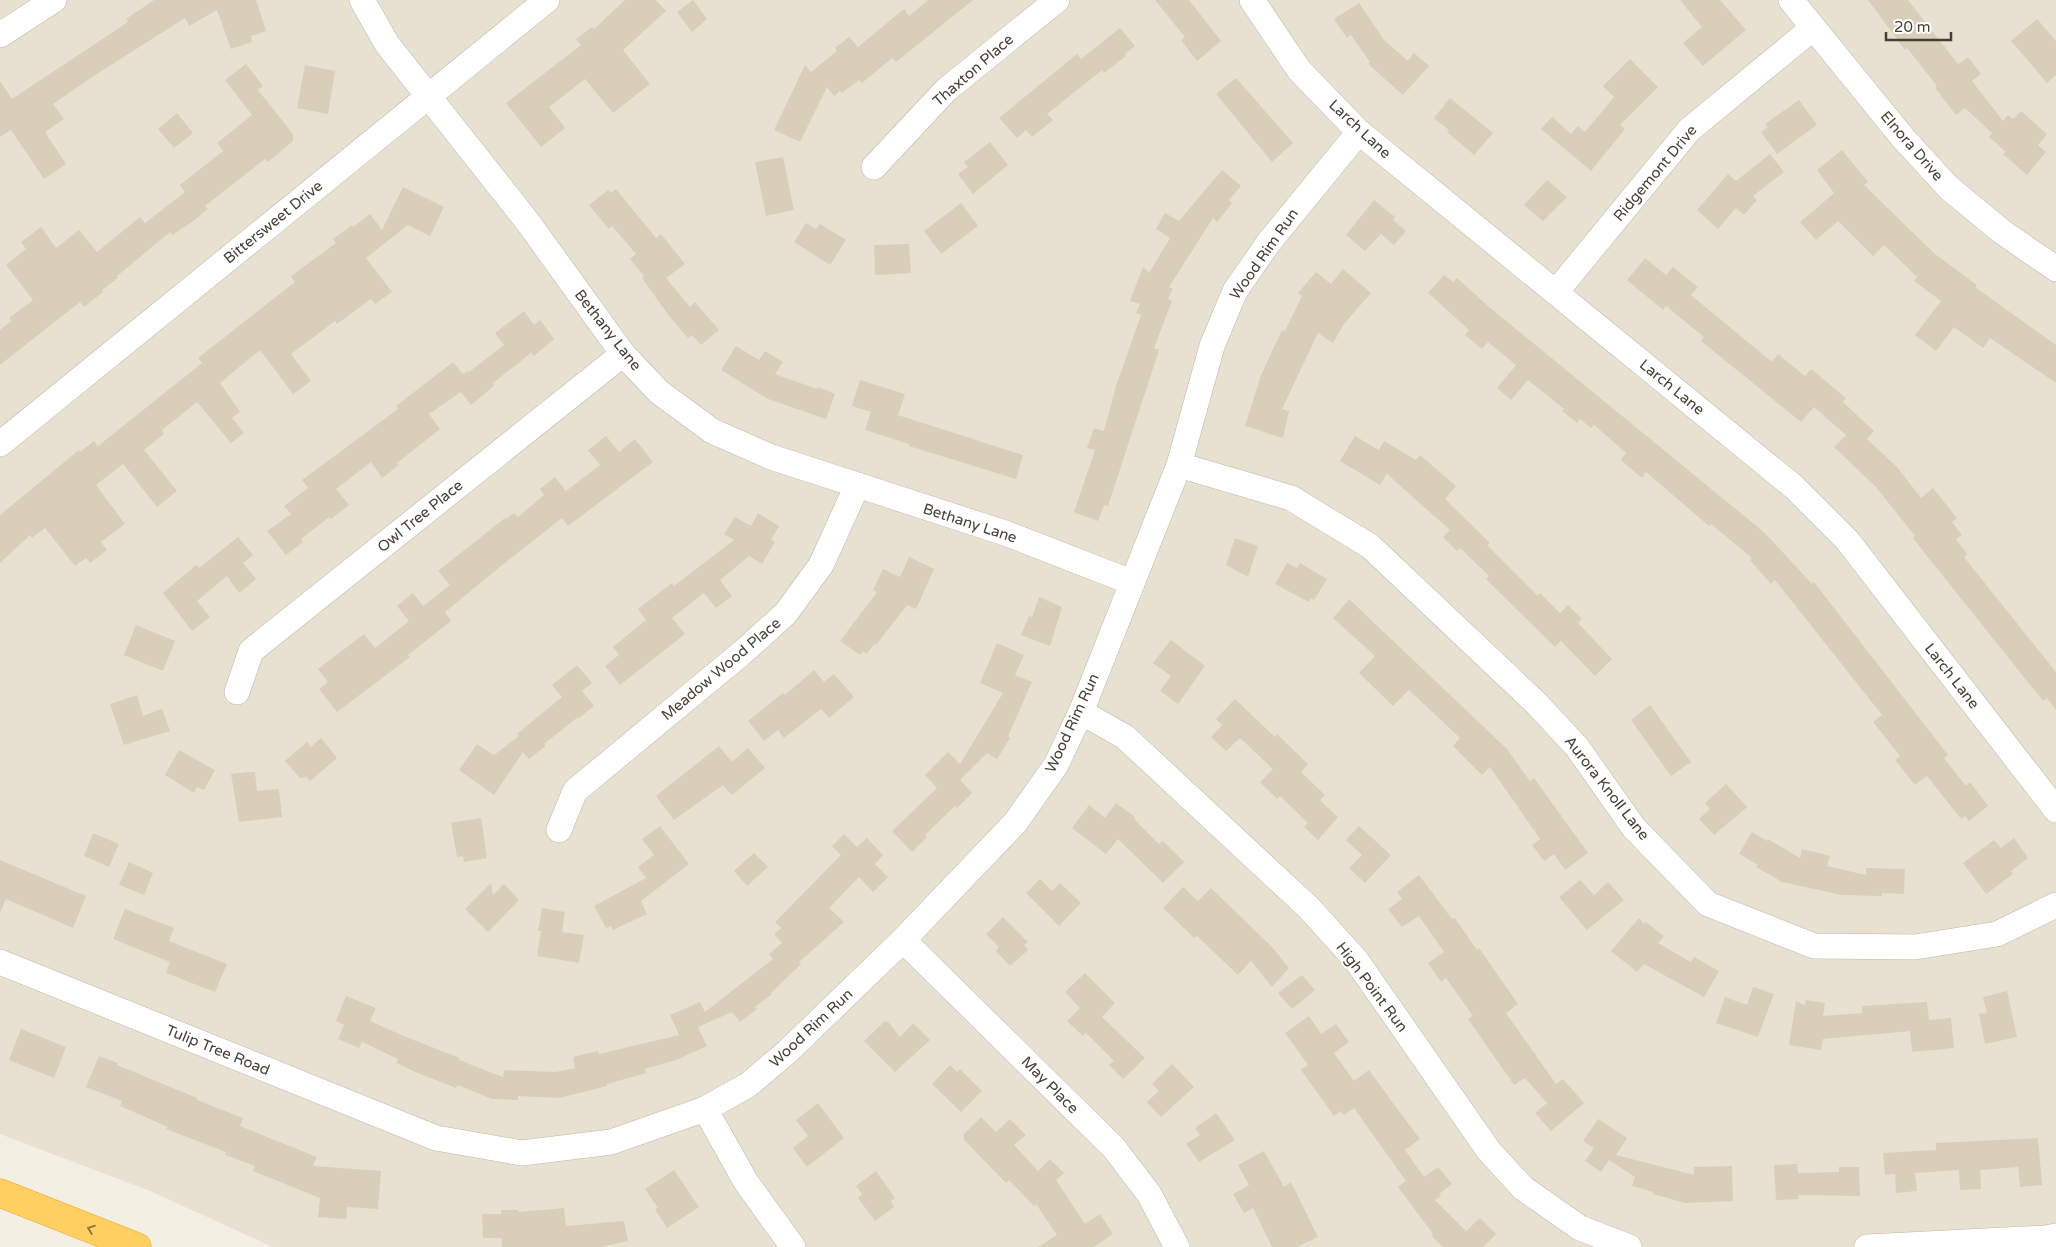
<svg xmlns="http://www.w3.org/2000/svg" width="2056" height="1247" viewBox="0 0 2056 1247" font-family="'Varela Round',sans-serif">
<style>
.residential{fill:#e8e1d1}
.building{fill:#d9ceba}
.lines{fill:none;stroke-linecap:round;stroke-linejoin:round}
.minor-casing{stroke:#c0b7a5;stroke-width:26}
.motorway-casing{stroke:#eca725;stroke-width:29}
.minor{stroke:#fff;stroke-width:25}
.motorway{stroke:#ffcf62;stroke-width:28}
.oneway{stroke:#907946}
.labels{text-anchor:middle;stroke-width:4;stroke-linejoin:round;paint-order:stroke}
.street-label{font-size:15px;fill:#463f33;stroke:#fff}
</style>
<rect width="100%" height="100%" fill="#f3efe3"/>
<path class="residential" d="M0 0H2056V1247H273L150 1191 0 1134Z"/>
<g class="building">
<path d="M154 0H256L266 31 251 36 252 42 231 49 217 10 189 26 185 18 92 77 53 104 64 119 45 132 66 164 44 179 11 130 0 137V81L12 99 128 22 126 19Z"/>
<path d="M625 0H656L666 11 623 50 650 84 613 113 585 79 549 107 565 128 541 147 506 103 581 45 576 39 592 27 594 29Z"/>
<path d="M693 0 707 19 692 32 677 12Z"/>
<path d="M928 0H973L896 62 892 58 862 83 859 80 842 93 840 91 834 96 827 87 800 142 774 130 805 65 811 72 837 51 835 48 849 37 858 47 904 9 909 16Z"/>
<path d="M1155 0H1189L1221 41 1197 61 1181 40 1185 37Z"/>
<path d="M1680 0H1720L1746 30 1703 66 1683 43 1702 27Z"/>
<path d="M1868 0H1908L1958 64 1968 57 1981 74 1972 81 2003 121 2008 115 2013 119 2021 111 2047 134 2038 145 2046 152 2027 175 2003 154 2006 152 1989 137 1992 133 1965 108 1956 115 1935 88 1937 86 1907 48 1905 50Z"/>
<path d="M1359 3 1384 40 1408 61 1414 53 1429 66 1403 95 1368 64 1370 62 1351 35 1347 38 1334 19Z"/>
<path d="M2037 19 2056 41V75L2047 83 2011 41Z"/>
<path d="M1120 28 1135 46 1125 54 1126 56 1104 73 1102 70 1047 114 1053 120 1032 137 1026 130 1017 138 999 118 1077 54 1081 59Z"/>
<path d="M1630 59 1658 87 1620 125 1625 129 1591 171 1541 129 1552 117 1571 134 1578 126 1585 132 1614 97 1603 86Z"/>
<path d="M246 64 263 86 258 90 293 134V141L268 162 265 159 205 206 208 209 192 222 172 235 170 232 117 276 118 278 102 290 103 292 84 307 80 302 0 365V330L11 321 9 318 33 300 6 265 26 249 21 242 41 227 56 248 79 230 97 252 140 217 145 223 185 192 180 185 223 151 217 143 252 115 225 80Z"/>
<path d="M305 65 335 71 328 114 297 108Z"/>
<path d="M1236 78 1293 143 1272 162 1216 94Z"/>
<path d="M1450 98 1493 133 1474 155 1447 132 1449 130 1434 118Z"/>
<path d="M1799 100 1817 125 1777 154 1761 132 1768 127 1765 124Z"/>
<path d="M177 113 193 133 174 148 158 129Z"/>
<path d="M990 142 1008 165 973 194 958 174 968 167 964 162Z"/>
<path d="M1842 150 1868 182 1864 185 1935 254 1977 285 1975 287 2056 345V383L1990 338 1983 348 1954 327 1936 351 1915 335 1941 301 1914 281 1917 277 1884 245 1873 256 1838 221 1816 240 1800 222 1834 193 1817 170Z"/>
<path d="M1770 154 1784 172 1753 196 1757 200 1744 215 1736 208 1718 229 1697 210 1728 174 1736 181Z"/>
<path d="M783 157 794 210 766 216 755 162Z"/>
<path d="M1222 170 1241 186 1229 200 1232 203 1217 222 1213 218 1169 287 1173 289 1168 299 1172 301 1154 348 1159 350 1108 506 1104 505 1098 521 1074 512 1095 450 1087 448 1094 428 1104 431 1116 386 1141 315 1136 313 1140 304 1130 301 1143 267 1149 273 1170 238 1156 229 1165 213 1179 221Z"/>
<path d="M1547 180 1567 197 1543 221 1524 205Z"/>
<path d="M403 187 444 207 430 236 408 225 366 258 392 292 375 304 371 299 337 324 335 321 291 354 311 381 293 394 260 350 220 383 240 412 232 418 244 433 231 443 197 402 162 430 164 434 144 450 177 491 157 507 123 464 96 485 125 524 101 542 107 550 90 563 86 558 75 566 45 528 32 538 30 535 0 563V515L79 450 80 452 94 441 98 446 202 363 198 358 295 282 291 276 336 243 333 239 352 225 353 227 370 214 382 230Z"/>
<path d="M616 189 656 238 661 234 685 264 666 278 690 307 695 302 719 330 701 345 692 335 688 338 669 316 642 278 644 276 630 259 636 254 612 226 609 229 589 205 608 190 611 193Z"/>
<path d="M1374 200 1395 217 1393 220 1406 231 1394 245 1381 234 1365 251 1346 235Z"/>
<path d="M961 203 978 226 941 254 924 231Z"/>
<path d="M806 223 816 229 820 224 846 240 830 265 794 242Z"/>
<path d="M909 244 911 273 875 275 874 245Z"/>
<path d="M1645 258 1666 275 1673 267 1698 287 1691 295 1772 362 1778 354 1805 376 1811 369 1846 398 1843 402 1874 431 1867 439 1897 467 1921 498 1933 488 1957 518 1952 522 1962 535 1956 539 1967 554 1964 557 2056 672V710L2047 698 2043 701 1931 561 1913 538 1915 536 1875 486 1834 447 1846 435 1814 407 1801 422 1701 341 1704 337 1666 306 1663 310 1627 280Z"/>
<path d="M1343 269 1371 293 1344 324 1333 343 1318 333 1282 409 1289 411 1283 438 1245 426 1261 375 1282 330 1285 331 1302 296 1298 293 1316 272 1331 284Z"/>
<path d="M1444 275 1453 282 1457 278 1488 306 1765 533 1812 584 1814 582 1948 755 1944 758 1966 786 1970 782 1988 806 1969 821 1965 816 1961 819 1927 776 1915 785 1895 760 1900 756 1873 722 1882 715 1775 580 1771 584 1750 560 1752 558 1711 524 1709 526 1646 472 1642 478 1621 460 1626 453 1594 425 1591 428 1580 419 1577 423 1562 411 1564 409 1528 380 1511 400 1497 388 1516 365 1488 342 1482 349 1465 335 1469 330 1428 293Z"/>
<path d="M524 311 534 325 540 320 554 339 534 356 531 353 493 383 495 385 471 405 461 392 429 414 440 429 397 463 399 465 382 478 371 462 336 489 349 505 331 519 329 517 301 539 303 542 286 555 267 531 291 514 284 506 308 488 302 480 398 409 396 406 453 362 463 374 468 371 469 372 504 345 495 333Z"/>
<path d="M736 346 759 360 765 351 783 362 775 374 817 389 818 387 835 394 826 419 768 399 721 370Z"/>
<path d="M860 380 905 394 898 415 1023 455 1016 479 909 446V444L865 430 871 412 852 406Z"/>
<path d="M606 436 619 452 635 439 653 462 568 526 562 518 511 558 445 612 451 621 408 655 410 657 337 712 319 689 328 682 318 669 364 634 375 648 409 621 397 606 413 593 423 606 450 585 438 571 505 518 506 519 514 513 518 517 544 495 540 489 555 477 566 491 600 465 588 450Z"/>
<path d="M1355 436 1379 450 1384 441 1416 460 1420 455 1456 486 1445 499 1490 543 1487 545 1538 596 1540 593 1560 613 1568 605 1582 619 1578 623 1612 659 1595 676 1561 641 1555 647 1486 579 1489 576 1460 548 1457 551 1443 537 1450 530 1387 474 1380 485 1340 461Z"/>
<path d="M758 513 779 526 771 540 775 542 762 564 749 556 720 580 732 596 716 608 704 593 672 618 685 634 620 685 605 666 619 655 613 647 646 620 638 609 672 583 674 586 734 540 724 534 735 517 751 526Z"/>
<path d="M238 537 253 555 243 563 256 579 239 593 227 576 197 601 210 617 192 631 163 593 196 565 199 568Z"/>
<path d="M1235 538 1258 546 1248 577 1226 565Z"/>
<path d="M909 557 934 569 916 609 907 605 876 645 874 644 867 654 863 651 860 655 840 641 877 592 873 590 883 569 900 577Z"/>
<path d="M1287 563 1297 568 1300 563 1327 579 1314 600 1311 598 1309 602 1275 584Z"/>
<path d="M1039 597 1062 607 1050 646 1021 635 1029 616 1032 617Z"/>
<path d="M1349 599 1507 749 1530 781 1534 778 1588 853 1565 870 1554 854 1544 861 1532 845 1540 839 1490 767 1482 775 1453 746 1460 738 1409 690 1393 706 1359 673 1375 656 1333 618Z"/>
<path d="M136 625 175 641 163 671 124 655Z"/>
<path d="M1171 640 1205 666 1178 704 1160 691 1171 676 1153 663Z"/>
<path d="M997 643 1024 655 1015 675 1032 682 1008 736 1010 738 997 759 987 753 960 780 972 793 957 808 955 806 925 835 927 837 912 852 892 831 937 788 925 775 948 752 960 764 1003 693 980 683Z"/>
<path d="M577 665 592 683 582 691 594 706 579 718 578 717 544 744 546 746 529 759 523 752 494 795 459 770 477 744 494 755 519 736 517 734 562 697 552 685Z"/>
<path d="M814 670 824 682 834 674 854 697 829 718 821 709 784 738 778 730 764 741 748 721 783 693 785 695Z"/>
<path d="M137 695 143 716 162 709 170 731 124 745 110 704Z"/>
<path d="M1235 699 1275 737 1277 734 1308 764 1301 772 1325 795 1320 800 1338 817 1318 840 1304 827 1308 823 1280 796 1277 799 1260 782 1273 769 1240 738 1226 751 1211 737 1222 725 1216 719Z"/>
<path d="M1650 705 1691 762 1671 776 1631 720Z"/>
<path d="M321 738 337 758 310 781 307 777 300 778 285 761 307 742 311 747Z"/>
<path d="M719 746 732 762 748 748 765 768 732 795 723 785 674 820 656 796Z"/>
<path d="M179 750 215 770 204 790 197 787 194 793 165 775Z"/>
<path d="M247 772H255L257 791 279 789 282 817 239 822 231 774Z"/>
<path d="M1726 784 1747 807 1714 835 1699 819 1710 809 1705 803Z"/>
<path d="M1116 803 1135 817 1134 819 1159 844 1163 841 1184 862 1163 883 1118 839 1106 854 1072 828 1089 805 1105 818Z"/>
<path d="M481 818 487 858 464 862 463 856 457 857 451 823Z"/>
<path d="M660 826 689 864 641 901 647 914 613 930 611 926 606 928 594 906 646 878 638 867 654 855 642 839Z"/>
<path d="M1359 826 1391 855 1365 883 1349 868 1362 855 1346 840Z"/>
<path d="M1752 832 1767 841 1768 839 1800 858 1802 849 1830 856 1827 866 1866 875V868L1905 869 1904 894 1882 893V896L1841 895 1782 882 1756 867 1758 865 1739 854Z"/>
<path d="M93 833 119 844 109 867 84 856Z"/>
<path d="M844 834 857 847 867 838 883 855 875 864 888 877 873 892 859 877 829 908 844 922 799 962 801 964 771 993 772 994 755 1007 757 1009 740 1022 732 1012 698 1027 707 1046 676 1060 645 1069 646 1073 607 1084V1086L559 1098 518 1096V1100L492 1099 458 1085 456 1088 413 1071 396 1063 398 1059 362 1042 359 1048 338 1039 344 1025 336 1021 346 996 376 1008 370 1021 406 1037 460 1058 459 1060 503 1077 504 1070 556 1072 575 1068 573 1057 598 1051 599 1054 679 1035 670 1015 700 1002 705 1012 773 959 769 954 782 943 774 934 781 928 775 922 841 855 832 846Z"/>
<path d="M2014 838 2028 858 2011 871 2013 874 1986 894 1963 863 1994 840 2001 848Z"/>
<path d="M754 853 768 867 747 886 734 871Z"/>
<path d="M0 860 86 896 73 928 6 899 0 913Z"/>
<path d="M129 862 153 873 144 895 119 885Z"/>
<path d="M1419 875 1452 919 1455 918 1477 950 1479 948 1518 1004 1506 1013 1556 1084 1563 1079 1584 1103 1551 1131 1535 1113 1547 1103 1525 1078 1514 1085 1468 1019 1473 1016 1446 978 1441 982 1428 963 1444 952 1419 916 1402 927 1388 909 1402 899 1397 892Z"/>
<path d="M1040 879 1052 891 1060 883 1081 903 1059 926 1026 893Z"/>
<path d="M1580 880 1594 895 1608 882 1624 900 1587 930 1559 897Z"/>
<path d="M491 883 493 895 504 884 519 900 488 932 465 909Z"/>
<path d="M1183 887 1198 901 1211 888 1272 947 1289 968 1272 987 1251 961 1238 975 1197 936 1194 938 1163 908Z"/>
<path d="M542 908 565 912 562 932 584 935 579 963 537 956 541 931H538Z"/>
<path d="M125 909 174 928 169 941 227 964 215 992 166 973 170 962 113 939Z"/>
<path d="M1003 917 1028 942 1024 945 1028 950 1010 966 996 951 999 947 986 934Z"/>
<path d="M1639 918 1644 924 1646 922 1664 936 1658 943 1691 962 1694 957 1719 971 1704 997 1644 964 1637 972 1611 951Z"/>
<path d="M1085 973 1115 1003 1102 1017 1145 1058 1123 1079 1109 1065 1114 1061 1086 1033 1083 1036 1067 1021 1080 1008 1065 992Z"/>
<path d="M1302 975 1315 990 1292 1009 1278 993Z"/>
<path d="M1753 987 1774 994 1758 1037 1716 1023 1725 997 1747 1005Z"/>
<path d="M2007 991 2017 1037 1985 1044 1979 1014 1987 1013 1983 997Z"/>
<path d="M1806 1000 1825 1003 1823 1016 1862 1013V1006L1927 1002 1929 1020 1951 1018 1954 1048 1912 1052 1910 1031 1823 1039 1821 1050 1789 1045 1796 1001 1805 1005Z"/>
<path d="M1309 1016 1321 1034 1336 1024 1349 1042 1334 1053 1354 1081 1369 1070 1393 1103 1420 1139 1405 1150 1424 1177 1438 1167 1452 1184 1439 1194 1441 1196 1435 1200 1466 1231 1480 1218 1496 1234 1483 1247H1443L1432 1236 1433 1234 1398 1187 1406 1181 1354 1108 1344 1115 1341 1111 1334 1116 1301 1070 1308 1065 1285 1033Z"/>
<path d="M885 1021 889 1023 900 1037 913 1023 930 1040 895 1072 864 1041Z"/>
<path d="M21 1029 66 1047 54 1078 9 1060Z"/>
<path d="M99 1056 118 1063 117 1065 197 1098V1100L243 1118 240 1126 317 1157 313 1166 381 1171 378 1209 347 1207 346 1219 318 1217 320 1198 253 1171 255 1166 225 1155 226 1152 166 1129 168 1127 120 1106 122 1101 86 1087Z"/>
<path d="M1172 1064 1194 1087 1161 1117 1147 1102 1159 1091 1152 1084Z"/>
<path d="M950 1065 957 1072 960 1069 982 1091 961 1112 932 1084Z"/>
<path d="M818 1103 844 1138 807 1167 793 1148 808 1136 796 1120Z"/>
<path d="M1216 1113 1235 1140 1199 1162 1186 1144 1200 1135 1195 1128Z"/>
<path d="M981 1117 996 1132 1010 1119 1026 1135 1014 1145 1038 1171 1050 1159 1064 1173 1056 1180 1085 1224 1100 1214 1113 1234 1094 1247H1038L1057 1235 1036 1204 1034 1206 1009 1180 1006 1183 964 1140V1134Z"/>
<path d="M1598 1119 1627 1138 1616 1155 1694 1175V1167L1732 1166 1733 1201 1685 1203 1653 1194V1192L1632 1186 1635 1177 1609 1160 1601 1172 1585 1161 1594 1148 1583 1141Z"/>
<path d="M2038 1138 2042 1185 2020 1187 2018 1167 1980 1170 1981 1189 1960 1190 1959 1170 1915 1173 1917 1191 1896 1193 1895 1174 1885 1175 1883 1153 1936 1150V1143Z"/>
<path d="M1264 1151 1284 1187 1291 1182 1318 1237 1297 1247H1272L1253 1208 1244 1213 1233 1194 1249 1185 1238 1165Z"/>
<path d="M1797 1164 1798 1173 1839 1172V1167H1859L1860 1196 1798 1195 1799 1199 1776 1200 1774 1165Z"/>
<path d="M674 1170 699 1207 667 1228 655 1209 658 1208 645 1189Z"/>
<path d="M876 1171 895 1198 891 1201 894 1207 875 1221 858 1198 862 1194 856 1186Z"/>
<path d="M564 1208 566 1226 624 1221 628 1241 600 1247H502V1238H483L482 1214H501V1210H518V1212Z"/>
</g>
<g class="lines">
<defs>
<g id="minor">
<path d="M362 0 387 44 527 221 623 354 659 392 712 431 771 457 1005 533 1131 582"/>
<path d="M1252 0 1299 70 1359 132 1794 487 1847 540 2056 810"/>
<path d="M1791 0 1903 138 1949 188 2001 231 2056 269"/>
<path d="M0 35 54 0"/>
<path d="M874 167 946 90 1057 0"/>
<path d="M1556 292 1689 130 1813 28"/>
<path d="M0 444 547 0"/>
<path d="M1179 465 1291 498 1370 546 1536 703 1577 747 1634 828 1708 904 1814 946 1915 947 1997 934 2056 905"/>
<path d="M237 692 251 651 623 354"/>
<path d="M1081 712 1125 737 1309 908 1356 960 1489 1151 1523 1188 1580 1228 1629 1247"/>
<path d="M559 830 575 791 743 652 786 613 821 565 857 486"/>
<path d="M903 940 1114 1148 1149 1194 1177 1247"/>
<path d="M0 962 436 1138 522 1153 611 1142 705 1109 748 1085 787 1052 903 940 1015 823 1056 765 1081 712 1179 465 1212 346 1235 291 1269 242 1359 132"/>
<path d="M705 1109 746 1182 793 1247"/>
<path d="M1867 1247 2045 1238 2056 1236"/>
</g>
<path id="motorway" d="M0 1193 137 1247"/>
</defs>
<use href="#minor" class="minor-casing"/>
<use href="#motorway" class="motorway-casing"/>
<use href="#minor" class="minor"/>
<use href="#motorway" class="motorway"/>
</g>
<defs><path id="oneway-chevron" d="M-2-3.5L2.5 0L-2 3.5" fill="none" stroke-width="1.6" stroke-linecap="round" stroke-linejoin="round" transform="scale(1.25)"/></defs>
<use class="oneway" href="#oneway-chevron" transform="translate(91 1229) rotate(-159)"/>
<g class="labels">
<g class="street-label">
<text transform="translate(973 70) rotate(-41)" y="5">Thaxton Place</text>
<text transform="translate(1360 129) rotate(43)" y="5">Larch Lane</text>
<text transform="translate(1912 146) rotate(49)" y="5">Elnora Drive</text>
<text transform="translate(1655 173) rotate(-50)" y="5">Ridgemont Drive</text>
<text transform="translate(273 222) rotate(-39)" y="5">Bittersweet Drive</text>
<text transform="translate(1264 254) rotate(-55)" y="5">Wood Rim Run</text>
<text transform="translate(608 330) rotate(52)" y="5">Bethany Lane</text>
<text transform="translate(1672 387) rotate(39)" y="5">Larch Lane</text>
<text transform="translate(420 516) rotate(-39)" y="5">Owl Tree Place</text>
<text transform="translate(970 523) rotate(18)" y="5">Bethany Lane</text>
<text transform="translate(721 669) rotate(-40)" y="5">Meadow Wood Place</text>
<text transform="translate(1952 676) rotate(52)" y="5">Larch Lane</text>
<text transform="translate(1072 723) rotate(-65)" y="5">Wood Rim Run</text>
<text transform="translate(1607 788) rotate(52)" y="5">Aurora Knoll Lane</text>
<text transform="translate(1372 987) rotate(53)" y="5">High Point Run</text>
<text transform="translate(811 1028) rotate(-43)" y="5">Wood Rim Run</text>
<text transform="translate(218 1050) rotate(22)" y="5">Tulip Tree Road</text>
<text transform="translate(1050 1085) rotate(45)" y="5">May Place</text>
</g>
</g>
<path d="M1886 32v8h65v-8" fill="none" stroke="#463f33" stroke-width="2.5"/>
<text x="1894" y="32" font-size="15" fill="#463f33" stroke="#ffffff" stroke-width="4" paint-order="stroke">20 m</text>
</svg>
